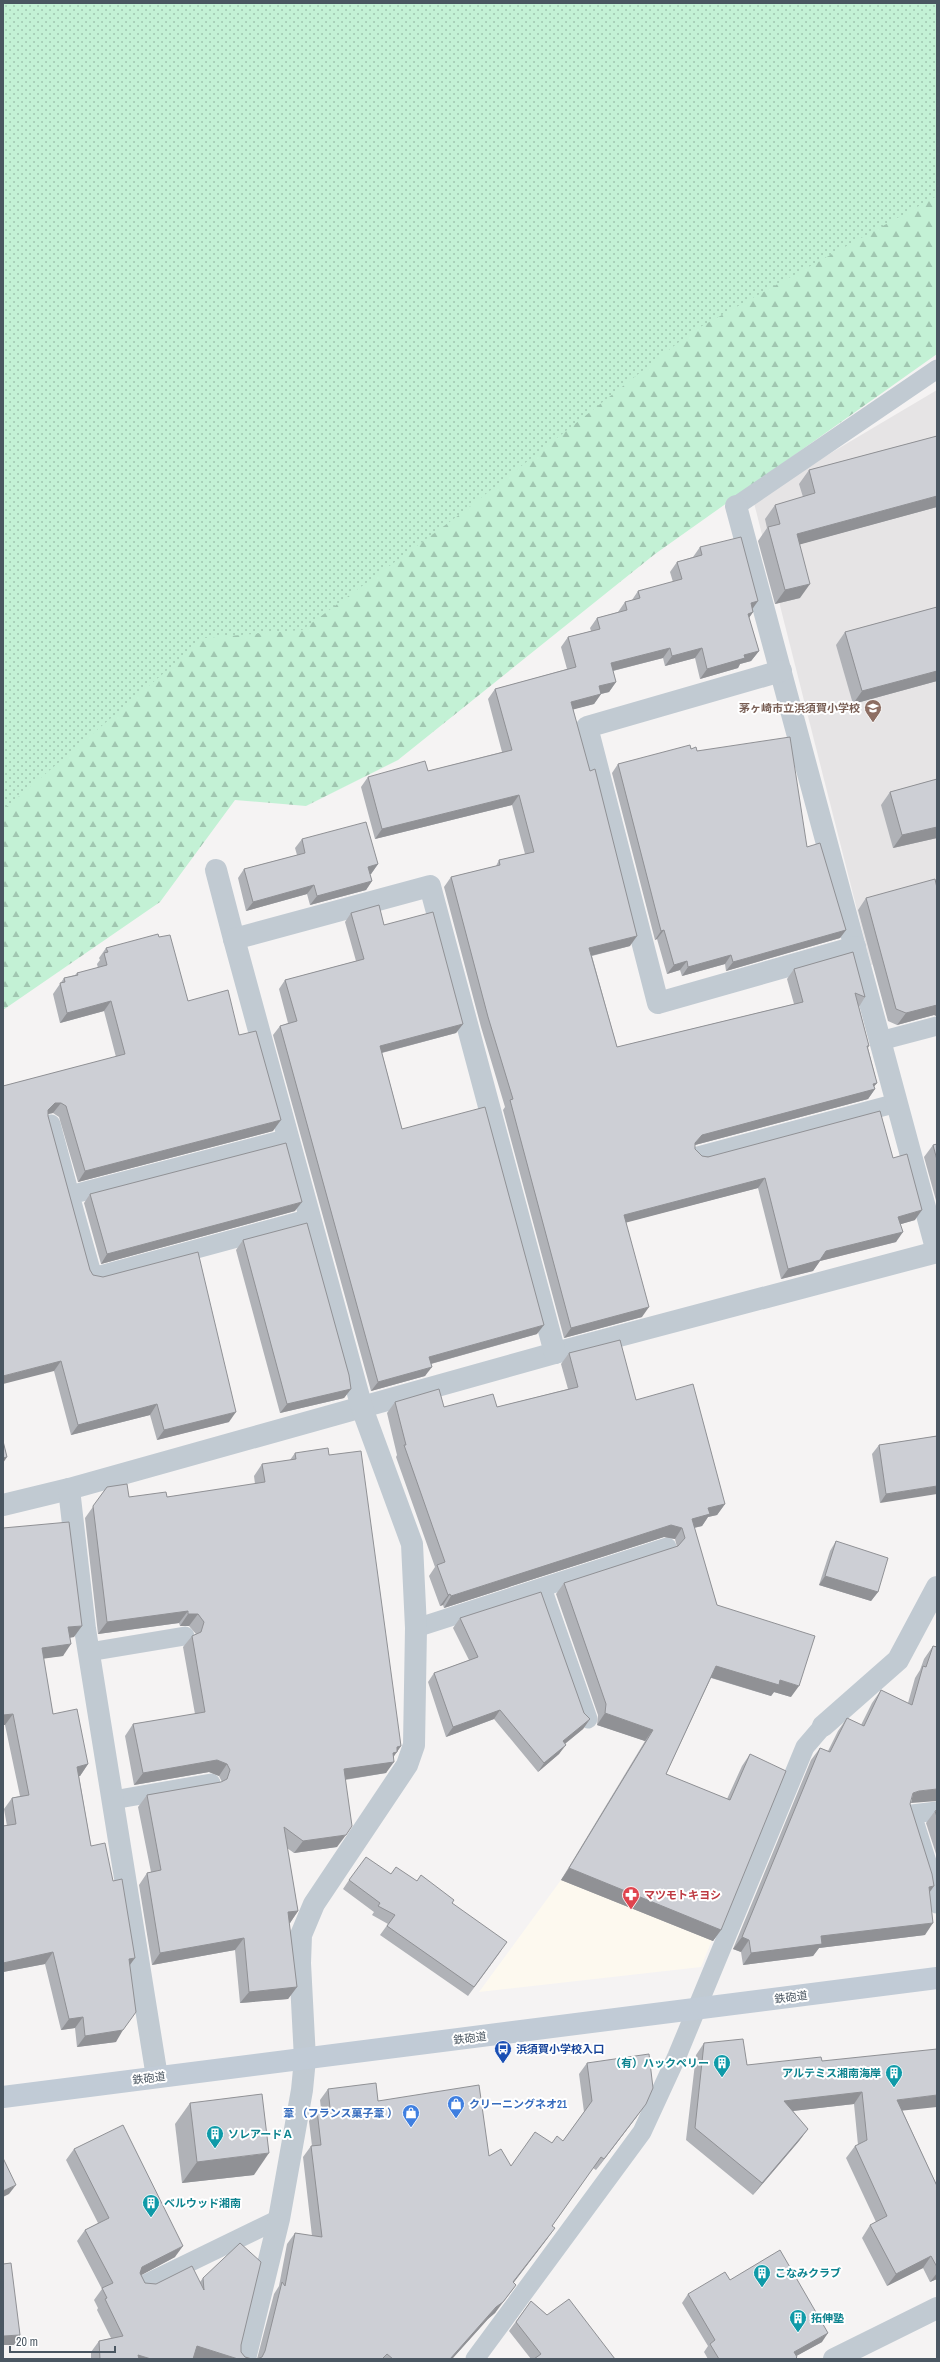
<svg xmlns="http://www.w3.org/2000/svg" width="940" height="2362" viewBox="0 0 940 2362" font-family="'Archivo Narrow','Noto Sans JP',sans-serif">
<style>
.commercial{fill:#fdf9ef}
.education{fill:#e6e4e5}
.grass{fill:url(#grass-dots)}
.forest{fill:url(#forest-firs)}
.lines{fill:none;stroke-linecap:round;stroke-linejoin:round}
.lane{stroke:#c1cad2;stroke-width:19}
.street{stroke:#c1cad2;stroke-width:22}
.secondary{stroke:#c1cbd6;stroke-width:22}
.wall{fill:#b0b2b7}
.shaded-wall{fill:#909195}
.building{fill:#cdcfd5;stroke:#909195}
.labels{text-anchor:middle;stroke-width:4;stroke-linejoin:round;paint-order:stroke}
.education-label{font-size:11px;font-weight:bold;fill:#785e54;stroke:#fff;text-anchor:end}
.health-label{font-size:11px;font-weight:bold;fill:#be3a42;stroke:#fff;text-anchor:start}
.street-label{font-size:11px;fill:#4a5661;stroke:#fff}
.transit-label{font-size:11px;font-weight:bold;fill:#164399;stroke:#fff;text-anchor:start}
.culture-label{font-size:11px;font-weight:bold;fill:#0d838f;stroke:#fff;text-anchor:start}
.shop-label{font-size:11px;font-weight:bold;fill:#366cbe;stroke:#fff;text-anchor:start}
</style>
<defs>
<pattern id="grass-dots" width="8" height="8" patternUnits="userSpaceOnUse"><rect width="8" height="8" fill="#c3f1d5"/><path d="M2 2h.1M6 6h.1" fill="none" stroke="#a0c6b0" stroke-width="1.8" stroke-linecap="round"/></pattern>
<pattern id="forest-firs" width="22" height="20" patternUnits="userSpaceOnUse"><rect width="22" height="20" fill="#c3f1d5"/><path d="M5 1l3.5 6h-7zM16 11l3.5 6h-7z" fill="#a0c6b0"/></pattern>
</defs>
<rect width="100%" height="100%" fill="#f5f3f3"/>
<path class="commercial" d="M626 1773 759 1825 701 1967 479 1992 561 1880Z"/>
<path class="education" d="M937 390V947L871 965 753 499Z"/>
<path class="grass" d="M3 3H937V277L3 901Z"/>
<path class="forest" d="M937 196V354L655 554 398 760 306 806 235 800 160 902 3 1010V810L205 638 302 630 459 515 693 331Z"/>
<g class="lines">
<g class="lane">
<path d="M736 506 937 369"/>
<path d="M880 1041 937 1026"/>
<path d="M51 1124 70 1195"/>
<path d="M289 1138 70 1195 93 1277 311 1218"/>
<path d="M698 1156 897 1103"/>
<path d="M542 1588 588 1719"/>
<path d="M416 1628 667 1547"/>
<path d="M89 1652 185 1636"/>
<path d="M113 1800 211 1783"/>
<path d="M937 1811 912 1814 934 1884 937 1904"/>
<path d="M143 2285 279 2219"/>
<path d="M475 2359 642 2132 677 2056 805 1747 823 1726"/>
</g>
<g class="street">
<path d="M736 506 937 1252"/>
<path d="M781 671 587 727 658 1003 855 947"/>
<path d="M216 870 234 939"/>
<path d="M3 1505 69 1489"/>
<path d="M823 1726 898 1660 937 1587"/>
<path d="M157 2077 85 1629 69 1489 555 1353 937 1252"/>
<path d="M245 2359 279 2219 302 2090 305 2059 300 1963 301 1935 314 1904 407 1765 414 1745 416 1628 412 1544 362 1408 234 939 430 886 555 1353"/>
<path d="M834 2359 937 2308"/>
</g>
<path class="secondary" d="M3 2097 937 1978"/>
</g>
<g class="wall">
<path d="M937 436V507L800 544V598L775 604 758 541 767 528 765 519 775 505 803 497 799 484 809 470Z"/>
<path d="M700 547 752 609 753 612 749 618 759 651 751 661 740 664 738 668 700 679 695 658 665 666 663 658 613 671 616 682 609 692 601 694 594 704 573 709 630 946 592 956 617 1047 794 1004 787 979 794 969 853 952 865 997 859 1007 869 1046 868 1048 877 1083 874 1086 875 1089 868 1099 695 1145V1149L702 1156 893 1158 915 1220 901 1224 896 1242 820 1261 813 1271 781 1279 758 1188 626 1222 642 1317 564 1338 503 1110 505 1107 481 1027 444 887 451 877 496 866 499 860 525 854 512 805 375 839 361 787 368 777 428 771 502 752 488 699 495 689 567 669 561 647 568 637 591 631 590 628 597 618 618 612 625 602 632 600 638 591 673 582 670 572 677 562 693 557Z"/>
<path d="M937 607V681L853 704 836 645 845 632Z"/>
<path d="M691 749 697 751 807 847 846 930 840 938 726 971 725 964 682 976 680 970 667 974 657 939 655 940 612 773 618 764Z"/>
<path d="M937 779V838L893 848 881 805 890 792Z"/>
<path d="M302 839 378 864 371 874H370L372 881 366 890 310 905 307 894 246 911 238 878 244 869 297 855 295 848Z"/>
<path d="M937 888V1016L934 1015 897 1025 888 1021 858 910 866 898Z"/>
<path d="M351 913 384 925 463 1024 456 1033 382 1053 402 1129 537 1334 431 1364 425 1376 371 1391 273 1035 280 1026 288 1023 279 989 285 980 356 961 345 922Z"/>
<path d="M159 937 188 1001 239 1035 273 1131 78 1182 59 1117 53 1113 48 1114V1116L90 1270 93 1275 229 1422 157 1440 150 1415 71 1435 54 1371 3 1086 116 1057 104 1011 60 1023 53 994 64 978 75 975 77 973 98 968 97 964 100 960 99 958 106 948Z"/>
<path d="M937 1144V1204L924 1157 933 1145Z"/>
<path d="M90 1194 295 1211 101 1264 84 1203Z"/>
<path d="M243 1240 351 1389 344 1398 280 1413 236 1250Z"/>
<path d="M569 1353 636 1400 725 1504 717 1515 708 1517 702 1526 694 1528 717 1605 791 1697 774 1692 771 1696 711 1678 666 1774 727 1799 742 1766 750 1754 721 1930 713 1941 561 1880 645 1741 597 1725 598 1715 556 1594 564 1583 677 1547 675 1539 664 1537 444 1608 443 1605 440 1606 429 1576 435 1567 396 1457 397 1455 387 1413 395 1402 444 1407H497L568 1389 561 1364Z"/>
<path d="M937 1436 880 1503 872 1454 879 1445Z"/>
<path d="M295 1453 329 1455 401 1746 393 1757 386 1773 345 1780 337 1847 294 1853 287 1848 298 1911 290 1923H289L297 1987 288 1999 240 2003 235 1950 152 1965 139 1885 147 1873 151 1872 138 1807 147 1795 222 1782 219 1776 209 1772 134 1785 125 1736 133 1724 195 1714 183 1647 192 1636 196 1634 189 1626H180L179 1623 98 1634 85 1518 107 1487 129 1497H167L255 1484 254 1476 262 1464 290 1460Z"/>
<path d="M3 1528 74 1637 70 1638 63 1656 43 1658 53 1714 88 1764 80 1776H79L91 1846 130 1965 116 2042 77 2047 75 2028 61 2030 45 1964 3 1972V1826H7L4 1809 12 1798 20 1796 5 1725H3Z"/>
<path d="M836 1541 878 1592 871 1601 819 1585 830 1551Z"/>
<path d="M460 1618 584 1713 590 1719 583 1729 565 1744 559 1754 538 1772 494 1719 446 1737 428 1682 434 1673 469 1660 453 1628Z"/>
<path d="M933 1646 910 1804 930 1892 925 1935 819 1948 813 1956 743 1965 741 1952 733 1949 811 1760 820 1748 828 1751 838 1731 847 1718 861 1725 872 1703 881 1690 908 1703 915 1678 920 1670 924 1659Z"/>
<path d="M937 1810V1857L926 1823 935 1811Z"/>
<path d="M391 1874 417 1881 452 1903 501 1951 468 1996 380 1935 388 1924 372 1915 374 1912 343 1889 349 1880Z"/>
<path d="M704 2043 747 2065 822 2061 902 2110 937 2186V2279L930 2282 923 2268 887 2286 862 2238 870 2225 876 2222 846 2158 855 2146 858 2145 854 2104 793 2111 808 2129 799 2141 753 2195 686 2140 696 2055Z"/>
<path d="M587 2063 638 2115 596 2170 593 2168 552 2226 547 2239 513 2283 495 2313 488 2319 452 2359H257L274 2294 279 2286 287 2244 295 2233 312 2236 303 2157 311 2146H312L309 2121 317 2110 321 2109 320 2100 328 2089 378 2101 511 2166 552 2143 563 2141 584 2112 579 2074Z"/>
<path d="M190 2103 254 2175 182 2183 175 2124Z"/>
<path d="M74 2149 175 2257 141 2275 145 2283 156 2284 200 2282 203 2278 241 2345V2352L245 2357 252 2359H195L193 2358V2359H91V2352L99 2341 111 2338 97 2310 98 2308 94 2300 102 2289 77 2241 85 2230 98 2223 66 2160Z"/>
<path d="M730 2280 822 2342 796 2356 797 2357 796 2359H708L704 2352 708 2346 682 2303 688 2294Z"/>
<path d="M531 2301 547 2315 615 2359H531L509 2331Z"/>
</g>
<g class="shaded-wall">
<path d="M937 496V507L787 548 797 534Z"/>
<path d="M810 584 800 598 775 604 785 590Z"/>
<path d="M758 601 751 611V603Z"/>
<path d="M753 612 746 622 748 614Z"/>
<path d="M670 648 663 658 604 673 611 663Z"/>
<path d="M702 648 695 658 665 666 672 656Z"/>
<path d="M759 651 751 661 740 664 738 668 700 679 707 669 744 655Z"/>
<path d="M937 671V681L853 704 862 691Z"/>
<path d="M616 682 609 692 592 696 599 686Z"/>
<path d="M601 694 594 704 564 712 571 702Z"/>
<path d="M519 795 512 805 375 839 382 829Z"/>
<path d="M937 827V838L893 848 902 835Z"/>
<path d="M378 864 371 874 362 876 368 867Z"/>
<path d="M372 881 366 890 310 905 317 896Z"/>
<path d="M314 885 307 894 246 911 253 902Z"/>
<path d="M664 930 657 939 655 940 661 931Z"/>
<path d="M846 930 840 938 726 971 733 962Z"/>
<path d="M637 936 630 946 582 958 589 948Z"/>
<path d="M731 955 725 964 682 976 688 967Z"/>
<path d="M687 961 680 970 667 974 674 965Z"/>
<path d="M111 1001 104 1011 60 1023 67 1013Z"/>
<path d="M937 1005V1016L934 1015 897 1025 906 1013Z"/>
<path d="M463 1024 456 1033 373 1055 380 1046Z"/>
<path d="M877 1083 871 1090 875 1089 868 1099 695 1145 688 1153 695 1143 702 1135Z"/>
<path d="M55 1103H61L53 1113 48 1114V1110Z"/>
<path d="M281 1120 273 1131 78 1182 85 1171Z"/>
<path d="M765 1178 758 1188 617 1225 624 1215Z"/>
<path d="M302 1202 295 1211 101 1264 107 1254Z"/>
<path d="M922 1210 915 1220 891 1227 898 1217Z"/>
<path d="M903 1232 896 1242 820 1261 813 1271 781 1279 788 1269 826 1251Z"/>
<path d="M649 1307 642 1317 564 1338 571 1328Z"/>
<path d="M544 1325 537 1334 423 1366 429 1357Z"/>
<path d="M61 1361 54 1371 3 1384V1376Z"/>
<path d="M432 1367 425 1376 371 1391 378 1382Z"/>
<path d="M351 1389 344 1398 280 1413 287 1404Z"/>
<path d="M157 1404 150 1415 71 1435 78 1425Z"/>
<path d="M236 1412 229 1422 157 1440 164 1430Z"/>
<path d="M7 1457 3 1463V1458Z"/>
<path d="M937 1486V1494L880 1503 886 1494Z"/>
<path d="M725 1504 717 1515 708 1517 702 1526 684 1530 692 1519 708 1508Z"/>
<path d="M671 1525 682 1528 675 1539 664 1537 444 1608 451 1596Z"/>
<path d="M825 1576 878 1592 871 1601 819 1585Z"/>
<path d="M450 1594 443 1605 440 1606 448 1595Z"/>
<path d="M188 1611 179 1623 98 1634 107 1622Z"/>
<path d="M188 1614H198L189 1626H180Z"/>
<path d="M82 1626 74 1637 60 1638 68 1627Z"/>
<path d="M71 1644 63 1656 34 1660 42 1648Z"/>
<path d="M716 1666 780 1680 799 1686 791 1697 774 1692 771 1696 709 1677Z"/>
<path d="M500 1710 494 1719 446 1737 453 1727Z"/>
<path d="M605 1713 653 1730 645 1741 597 1725Z"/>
<path d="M13 1714 5 1725H3V1715Z"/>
<path d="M590 1719 583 1729 557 1750 563 1741Z"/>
<path d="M566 1745 559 1754 538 1772 544 1763Z"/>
<path d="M401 1746 390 1762H394L386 1773 335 1781 344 1769 397 1747Z"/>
<path d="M217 1760 227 1764 219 1776 209 1772 134 1785 143 1773Z"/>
<path d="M88 1764 80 1776 69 1778 77 1767Z"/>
<path d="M937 1789V1801L911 1803 913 1793 919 1791Z"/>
<path d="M346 1835 337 1847 294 1853 303 1841Z"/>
<path d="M569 1868 721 1930 713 1941 561 1880Z"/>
<path d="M934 1886 925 1899 929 1887Z"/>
<path d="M298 1911 290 1923 279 1924 288 1912Z"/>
<path d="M933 1923 925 1935 819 1948 813 1956 743 1965 751 1953 821 1936Z"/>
<path d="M742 1937 749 1940 741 1952 733 1949Z"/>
<path d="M244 1938 235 1950 152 1965 160 1953Z"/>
<path d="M53 1952 45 1964 3 1972V1963Z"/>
<path d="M135 1958 127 1969 129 1959Z"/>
<path d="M297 1987 288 1999 240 2003 249 1992Z"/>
<path d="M83 2017 75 2028 61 2030 69 2019Z"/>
<path d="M123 2030 116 2042 77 2047 85 2036Z"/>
<path d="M862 2092 854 2104 775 2113 784 2101Z"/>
<path d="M937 2095V2107L889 2112 897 2100Z"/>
<path d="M646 2104 638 2115 596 2170 604 2159Z"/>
<path d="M808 2129 799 2141 753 2195 762 2183Z"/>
<path d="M269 2153 254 2175 182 2183 197 2162Z"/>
<path d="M16 2185 9 2194 3 2197V2191Z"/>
<path d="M555 2228 547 2239 505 2294 513 2282Z"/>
<path d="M183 2246 175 2257 134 2279 142 2267Z"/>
<path d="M931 2256 923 2268 887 2286 896 2274Z"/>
<path d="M937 2273V2279L930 2282Z"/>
<path d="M516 2285 495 2313 488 2319 452 2359H450Z"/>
<path d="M828 2333 822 2342 791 2359 794 2352Z"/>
<path d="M20 2335 14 2345H3V2336Z"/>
<path d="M197 2346 238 2359H195L189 2357Z"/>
<path d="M138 2355 151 2359H135Z"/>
</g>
<g class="building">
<path d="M937 436V496L797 534 810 584 785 590 768 527 780 524 775 505 815 493 809 470Z"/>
<path d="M741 537 758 601 751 603 753 612 748 614 759 651 744 655 745 658 707 669 702 648 672 656 670 648 611 663 616 682 599 686 601 694 571 702 590 771 595 769 637 936 589 948 617 1047 803 1002 794 969 853 952 865 997 855 993 869 1046H867L877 1083 873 1084 875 1089 702 1135 695 1143V1149L702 1156 708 1157 880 1111 893 1158 907 1154 922 1210 898 1217 903 1232 826 1251 820 1260 788 1269 765 1178 624 1215 649 1307 571 1328 510 1100 513 1099 488 1017 451 877 500 865 499 860 534 852 519 795 382 829 368 777 425 761 428 771 512 750 495 689 576 667 568 637 600 629 597 618 627 610 625 602 640 598 638 591 682 579 677 562 702 555 700 547Z"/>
<path d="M937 607V671L862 691 845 632Z"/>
<path d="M790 737 807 847 820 843 846 930 733 962 731 955 688 967 687 961 674 965 664 930 661 931 618 764 690 745 691 749 696 747 697 751Z"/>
<path d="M937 779V827L902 835 890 792Z"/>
<path d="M366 822 378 864 368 867 372 881 317 896 314 885 253 902 244 869 305 853 302 839Z"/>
<path d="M935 879 937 888V1005L906 1013 896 1009 866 898Z"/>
<path d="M379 905 384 925 433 912 463 1024 380 1046 402 1129 485 1107 544 1325 429 1357 432 1367 378 1382 280 1026 297 1021 285 980 364 959 351 913Z"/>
<path d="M158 934 159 937 170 935 188 1001 228 990 239 1035 256 1031 281 1120 85 1171 66 1106 61 1103H55L48 1110V1116L90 1270 93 1275 103 1277 198 1252 236 1412 164 1430 157 1404 78 1425 61 1361 3 1376V1086L125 1054 111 1001 67 1013 60 983 65 982 64 978 78 975 77 973 107 965 104 953 108 952 106 948Z"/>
<path d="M286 1143 302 1202 107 1254 90 1194Z"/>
<path d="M937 1144V1160L933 1145Z"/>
<path d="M307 1223 349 1375 351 1389 287 1404 243 1240Z"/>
<path d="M620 1340 636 1400 693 1384 725 1504 708 1508 710 1514 692 1519 717 1605 815 1636 799 1686 780 1680 779 1685 716 1666 666 1774 730 1800 750 1754 786 1771 721 1930 569 1868 653 1730 605 1713 606 1704 564 1583 678 1546 685 1538 682 1528 671 1525 451 1596 450 1594 448 1595 437 1565 445 1562 404 1445H406L395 1402 439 1389 444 1407 493 1394 497 1407 578 1387 569 1353Z"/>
<path d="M937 1436V1486L886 1494 879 1445Z"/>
<path d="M3 1441 7 1457 3 1458Z"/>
<path d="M328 1448 329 1455 361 1451 401 1746 397 1747V1752L393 1753 394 1762 344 1769 352 1826 346 1835 303 1841 284 1827 298 1911 288 1912 297 1987 249 1992 244 1938 160 1953 147 1873 161 1870 147 1795 221 1782 227 1779 230 1770 227 1764 217 1760 143 1773 133 1724 205 1712 192 1636 201 1632 204 1622 198 1614H188V1611L107 1622 93 1506 107 1487 127 1484 129 1497 166 1492 167 1497 265 1482 262 1464 296 1459 295 1453Z"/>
<path d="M69 1522 82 1626 68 1627 71 1644 42 1648 53 1714 77 1709 88 1764 77 1767 91 1846 105 1843 113 1881 122 1879 135 1958 129 1959 136 2012 123 2030 85 2036 83 2017 69 2019 53 1952 3 1963V1826L16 1824 12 1798 29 1795 13 1714 3 1715V1528Z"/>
<path d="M836 1541 888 1558 878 1592 825 1576Z"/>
<path d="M541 1592 584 1713 590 1719 563 1741 566 1745 544 1763 500 1710 453 1727 434 1673 478 1657 460 1618Z"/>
<path d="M933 1646 937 1647V1789L919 1791 913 1793 910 1804 932 1874 934 1886 929 1887 933 1923 821 1936 822 1944 751 1953 749 1940 742 1937 820 1748 830 1752 847 1718 864 1726 881 1690 912 1705 923 1666 926 1667Z"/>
<path d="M937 1810V1817L935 1811Z"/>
<path d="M366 1857 391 1874 396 1867 417 1881 421 1875 454 1900 452 1903 507 1942 474 1987 387 1926 395 1915 378 1906 380 1903 349 1880Z"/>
<path d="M743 2039 747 2065 821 2057 822 2061 937 2049V2095L897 2100 937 2186V2267L931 2256 896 2274 870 2225 887 2216 855 2146 867 2140 862 2092 784 2101 808 2129 762 2183 695 2128 704 2043Z"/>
<path d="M649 2054 653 2088 646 2104 604 2159 601 2157 552 2226 555 2228 513 2282 516 2285 503 2302 496 2307 450 2359H393L387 2354 382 2359H257L262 2357 265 2351 282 2282 285 2286 295 2233 322 2237 311 2146 321 2145 317 2110 330 2108 328 2089 376 2083 378 2101 479 2085 489 2156 501 2149 511 2166 535 2132 552 2143 557 2136 563 2141 592 2101 587 2063Z"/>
<path d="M262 2094 269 2153 197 2162 190 2103Z"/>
<path d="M123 2125 183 2246 142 2267 140 2273 145 2283 156 2284 192 2266 204 2290 203 2278 240 2243 261 2262 241 2345V2352L245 2357 252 2359H238L197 2346 193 2359H151L138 2355 139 2359H100L99 2341 123 2336 105 2299 107 2298 102 2288 113 2283 85 2230 109 2218 74 2149Z"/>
<path d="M3 2158 16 2185 3 2191Z"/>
<path d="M780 2250 828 2333 794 2352 797 2357 795 2359H719L710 2344 715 2340 688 2294 725 2272 730 2280Z"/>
<path d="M11 2263 20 2335 3 2336V2264Z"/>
<path d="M569 2299 615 2359H534L541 2354 516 2322 531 2301 547 2315Z"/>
</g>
<defs>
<symbol id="school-pin" viewBox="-11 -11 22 30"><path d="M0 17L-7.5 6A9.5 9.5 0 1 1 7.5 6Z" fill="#8d6e63" stroke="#fff"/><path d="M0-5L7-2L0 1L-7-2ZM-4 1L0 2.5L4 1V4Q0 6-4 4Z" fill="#fff"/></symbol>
<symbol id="pharmacy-pin" viewBox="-11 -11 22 30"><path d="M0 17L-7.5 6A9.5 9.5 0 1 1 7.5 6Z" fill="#e0444e" stroke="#fff"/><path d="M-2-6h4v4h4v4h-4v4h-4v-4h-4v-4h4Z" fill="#fff"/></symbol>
<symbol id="bus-pin" viewBox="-11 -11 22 30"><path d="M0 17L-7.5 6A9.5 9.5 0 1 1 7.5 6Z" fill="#1a4fb4" stroke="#fff"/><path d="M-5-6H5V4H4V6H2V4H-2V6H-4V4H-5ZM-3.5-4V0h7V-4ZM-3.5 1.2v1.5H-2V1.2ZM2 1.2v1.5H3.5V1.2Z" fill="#fff"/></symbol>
<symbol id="building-pin" viewBox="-11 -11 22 30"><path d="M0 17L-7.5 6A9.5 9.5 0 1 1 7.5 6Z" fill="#0f9aa8" stroke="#fff"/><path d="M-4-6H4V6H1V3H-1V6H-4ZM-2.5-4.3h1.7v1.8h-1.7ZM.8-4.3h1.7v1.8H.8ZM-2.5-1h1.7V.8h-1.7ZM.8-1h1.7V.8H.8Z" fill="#fff"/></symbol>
<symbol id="shop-pin" viewBox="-11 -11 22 30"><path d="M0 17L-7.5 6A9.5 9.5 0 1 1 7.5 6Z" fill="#3f7fe0" stroke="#fff"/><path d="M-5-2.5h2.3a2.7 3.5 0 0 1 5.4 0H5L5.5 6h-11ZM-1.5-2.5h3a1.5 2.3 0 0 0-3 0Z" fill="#fff"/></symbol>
</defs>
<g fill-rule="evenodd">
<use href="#school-pin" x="863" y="698" width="20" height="27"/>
<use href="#pharmacy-pin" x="621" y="1885" width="20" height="27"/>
<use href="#bus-pin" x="493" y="2039" width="20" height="27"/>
<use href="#building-pin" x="712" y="2053" width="20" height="27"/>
<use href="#building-pin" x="884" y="2063" width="20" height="27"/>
<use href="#shop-pin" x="446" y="2094" width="20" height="27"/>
<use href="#shop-pin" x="401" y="2103" width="20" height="27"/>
<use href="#building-pin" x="205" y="2124" width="20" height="27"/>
<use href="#building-pin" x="141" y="2193" width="20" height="27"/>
<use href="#building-pin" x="752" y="2263" width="20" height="27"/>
<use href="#building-pin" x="788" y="2308" width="20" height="27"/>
</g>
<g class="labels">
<g class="education-label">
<text x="860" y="712">茅ヶ崎市立浜須賀小学校</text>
</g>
<g class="health-label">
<text x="644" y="1899">マツモトキヨシ</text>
</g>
<g class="street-label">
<text transform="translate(791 1997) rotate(-7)" y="4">鉄砲道</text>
<text transform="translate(470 2038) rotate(-7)" y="4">鉄砲道</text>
<text transform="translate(149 2078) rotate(-7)" y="4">鉄砲道</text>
</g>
<g class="transit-label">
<text x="516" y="2053">浜須賀小学校入口</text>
</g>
<g class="culture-label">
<text x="709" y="2067" text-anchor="end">（有）ハックペリー</text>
<text x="881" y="2077" text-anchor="end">アルテミス湘南海岸</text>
<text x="228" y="2138">ソレアードＡ</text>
<text x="164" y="2207">ベルウッド湘南</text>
<text x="775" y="2277">こなみクラブ</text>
<text x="811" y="2322">拓伸塾</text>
</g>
<g class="shop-label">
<text x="469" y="2108">クリーニングネオ21</text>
<text x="398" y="2117" text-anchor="end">葦 （フランス菓子葦 ）</text>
</g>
</g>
<rect width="940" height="2362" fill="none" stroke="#4a5661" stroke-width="8"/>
<path d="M10 2346v6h105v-6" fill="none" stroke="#4a5661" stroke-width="2"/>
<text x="16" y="2346" font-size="12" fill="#4a5661" stroke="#ffffff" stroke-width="3" paint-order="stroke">20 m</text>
</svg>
